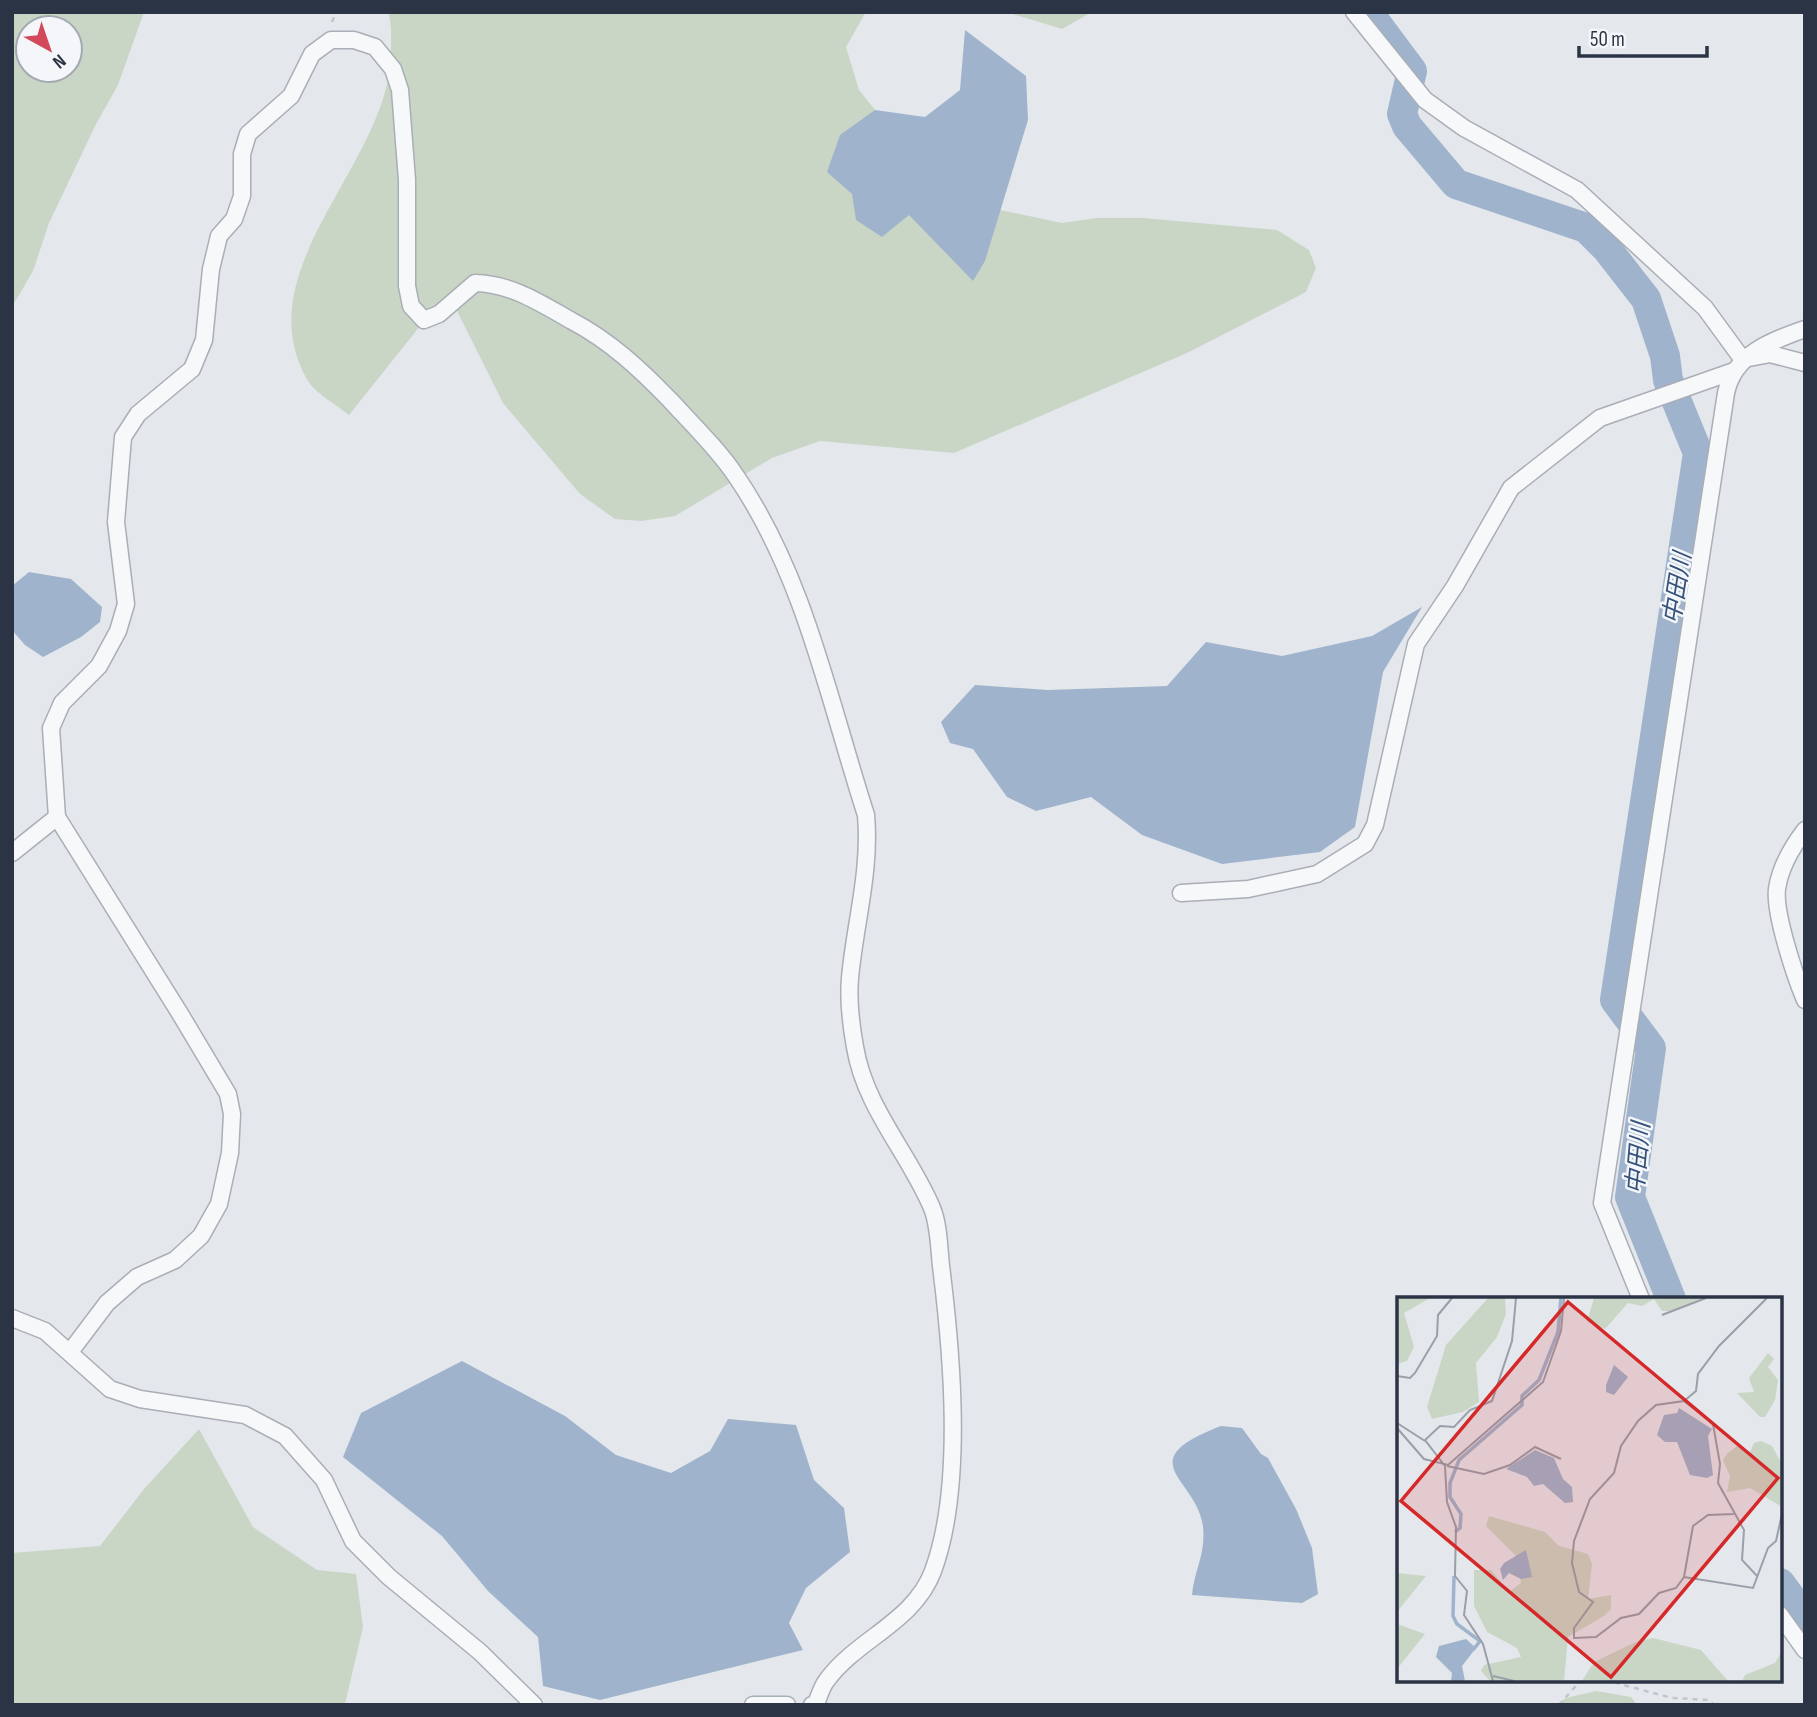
<svg xmlns="http://www.w3.org/2000/svg" width="1817" height="1717" viewBox="0 0 1817 1717" font-family="'Sofia Sans Condensed','Noto Sans JP',sans-serif">
<style>
.green{fill:#c9d6c5;fill-rule:evenodd}
.water{fill:#9fb4cc}
.lines{fill:none;stroke-linecap:round;stroke-linejoin:round}
.river{stroke:#9fb4cc;stroke-width:30}
.minor-casing{stroke:#a9aeb7;stroke-width:19}
.path{stroke:#c2c5cb;stroke-width:2.5;stroke-dasharray:5 5;stroke-linecap:butt}
.minor{stroke:#f7f8fa;stroke-width:16}
.labels{text-anchor:middle;stroke-width:5;stroke-linejoin:round;paint-order:stroke}
.water-label{font-size:24px;font-style:italic;fill:#34527a;stroke:#f4f6f9}
.inset-river{fill:none;stroke:#9fb4cc;stroke-width:3.5}
.inset-road{fill:none;stroke:#9a9fa9;stroke-width:2}
.view{fill:#d62828;fill-opacity:0.15;stroke:#d62828;stroke-width:3.5}
.inset-edge{fill:none;stroke:#2b3445;stroke-width:3.5}
</style>
<rect width="100%" height="100%" fill="#e4e7ec"/>
<g class="green">
<path d="M12 12H144L118 85 96 124 49 223 33 271 12 307ZM28 28H70V70H28Z"/>
<path d="M388 12H866L846 47 859 90 889 127 996 209 1062 223 1097 218H1143L1277 230 1309 250 1316 268 1306 292 1279 306 1187 353 954 453 820 441 772 458 675 516 641 521 615 519 580 494 503 403 450 297 424 321 349 415C337 405 316 394 308 381 242 268 393 162 391 49 391 37 392 24 388 12Z"/>
<path d="M1006 12H1092L1062 29Z"/>
<path d="M199 1429 253 1527 317 1570 356 1574 363 1627 345 1704 12 1705V1553L100 1546 144 1489Z"/>
<path d="M1596 1691 1631 1697 1637 1705H1555L1566 1698Z"/>
</g>
<g class="water">
<path d="M965 30 1026 76 1028 120 985 261 973 281 909 215 882 237 856 220 852 194 827 172 840 135 875 110 925 117 960 90Z"/>
<path d="M29 572 71 579 102 607 100 622 81 637 43 657 25 645 12 630V586Z"/>
<path d="M1422 607 1383 672 1355 827 1320 852 1222 864 1142 835 1091 797 1036 811 1007 797 973 749 950 743 941 722 975 685 1048 690 1167 686 1206 642 1282 656 1372 636Z"/>
<path d="M462 1361 565 1416 616 1455 671 1473 710 1451 728 1419 796 1425 814 1480 844 1508 850 1552 806 1588 789 1623 803 1650 600 1700 543 1686 538 1637 488 1591 442 1536 343 1457 361 1413Z"/>
<path d="M1221 1426 1242 1428 1261 1454 1268 1458 1296 1509 1312 1548 1318 1594 1302 1603 1192 1595C1194 1571 1206 1554 1203 1527 1198 1478 1127 1462 1221 1426Z"/>
</g>
<g class="lines">
<g class="river">
<path d="M1368 12 1412 71 1402 114 1407 126 1456 184 1586 228 1607 249 1646 299 1665 356 1668 380 1698 453 1615 1000 1651 1048 1630 1197 1671 1299"/>
<path d="M1780 1583 1805 1617"/>
</g>
<defs>
<g id="minor">
<path d="M1354 12 1425 100 1464 128 1577 190 1705 308 1743 360"/>
<path d="M1749 358 1770 354 1805 363"/>
<path d="M1805 830C1792 847 1780 868 1777 889 1774 913 1795 976 1805 1000"/>
<path d="M12 853 57 817"/>
<path d="M1181 893 1248 889 1317 874 1365 844 1375 825 1416 644 1455 586 1511 488 1600 418 1734 371"/>
<path d="M1641 1299 1602 1203 1726 393C1734 354 1771 341 1805 329"/>
<path d="M12 1318 45 1331 110 1389 140 1399 245 1415 285 1436 324 1480 353 1541 389 1577 480 1652 534 1705"/>
<path d="M70 1352 107 1303 137 1277 175 1260 201 1236 219 1204 230 1153 232 1114 228 1094 179 1012 57 817 51 728 62 703 99 666 118 631 126 604 116 522 123 437 138 414 192 369 204 340 211 269 219 236 234 219 242 196V154L248 134 291 96 312 54 331 40H354L375 47 393 69 400 90 407 180V286L411 306 424 320 439 314 475 283C512 284 540 303 572 321 610 341 640 369 670 400 692 424 718 449 736 476 805 577 829 701 866 815 871 871 855 923 850 978 848 1001 851 1025 855 1047 865 1108 909 1153 932 1208 939 1225 939 1248 941 1266 952 1354 964 1487 933 1571 914 1622 857 1639 827 1680 822 1686 819 1696 816 1704L812 1705"/>
<path d="M1780 1615 1805 1650"/>
<path d="M753 1705H787"/>
</g>
</defs>
<use href="#minor" class="minor-casing"/>
<g class="path">
<path d="M332 22 336 12"/>
<path d="M1605 1680 1672 1698 1709 1700 1714 1705"/>
<path d="M1559 1705 1581 1680"/>
</g>
<use href="#minor" class="minor"/>
</g>
<g class="labels">
<g class="water-label">
<text transform="translate(1677 588) rotate(-81)" y="8">中田川</text>
<text transform="translate(1638 1158) rotate(-85)" y="8">中田川</text>
</g>
</g>
<g transform="translate(1397 1297)">
<rect width="385" height="385" fill="#e4e7ec"/>
<path d="M0 1H33L7 16 17 50 10 64 0 67ZM91 1H108L109 17 100 40 79 66 82 105 66 115 35 122 30 110 49 48ZM197 1H305L276 14H265L257 2 245 9 231 6 208 32 190 25ZM371 56 377 62 371 70 381 83 378 103 368 120H363L340 96 357 95 352 81ZM364 144 375 149 385 167V210L353 191 330 195 333 179 326 163 330 157 340 149 353 155 357 146ZM92 219 148 235 162 249 191 257 195 267 191 302 214 298V312L207 319 171 340 167 384H93L84 374 87 368 124 360 120 351 90 335 77 309V273H94L112 295 124 286 119 259 89 229ZM0 276 29 279 0 315ZM0 327 28 337 0 372ZM256 341 304 353 331 384H185L197 365 241 344ZM385 354V384H345L348 378 378 366Z" fill="#c9d6c5"/>
<path d="M217 68 231 80 217 98 209 95V88ZM282 111 315 132 311 139 316 178 310 181 293 178 280 145H268L260 138 267 118 280 116ZM138 153 157 161 166 182 175 190 176 205 168 206 146 187 137 189 130 180 109 172ZM129 253 135 280 124 282 112 276 106 283 103 272 107 266ZM69 342 79 351 65 369 68 384H54L55 376 39 360 42 349Z" fill="#9fb4cc"/>
<path class="inset-river" d="M58 235 63 231 64 217 53 200V186L62 163 125 108V99L142 83 161 35 164 1M57 279 56 319 60 327 83 344 76 353"/>
<path class="inset-road" d="M265 18 309 1M0 79 13 81 18 76 40 39 41 18 55 1M287 104 316 127 323 167 321 186 347 233 345 263 361 280M0 126 28 144M0 131 27 162 51 168 146 85 164 34 167 1M50 169 87 177 113 168 138 150 164 162M337 217 311 218 296 229 287 280 279 291 262 296 242 317 224 321 199 340 177 341V331L196 305 182 295 175 266 177 244 193 202 217 176 224 149 241 124 259 108 287 104 299 94 301 77 322 49 370 1M287 280 356 291 371 251 379 244 385 217M96 379 117 384M96 384 86 347 67 318 70 294 58 279 59 230 50 205 48 169 28 143 43 129 57 130 73 113 95 104 115 44 119 1"/>
<path class="view" d="M171 5 381 181 214 380 4 204Z"/>
<rect width="385" height="385" class="inset-edge"/>
</g>
<rect width="1817" height="1717" fill="none" stroke="#2b3445" stroke-width="28"/>
<g transform="translate(49 49) rotate(140)"><circle r="33" fill="#f4f6f9" stroke="#a4a8b1" stroke-width="2"/>
<path d="M0-5L12 26L0 18L-12 26Z" fill="#d1495b"/>
<text y="-10" font-size="19" font-weight="bold" text-anchor="middle" fill="#2b3445">N</text>
</g>
<path d="M1579 46v10h128v-10" fill="none" stroke="#2b3445" stroke-width="3.5"/>
<text x="1590" y="46" font-size="21" fill="#2b3445" stroke="#f4f6f9" stroke-width="5" paint-order="stroke">50 m</text>
</svg>
